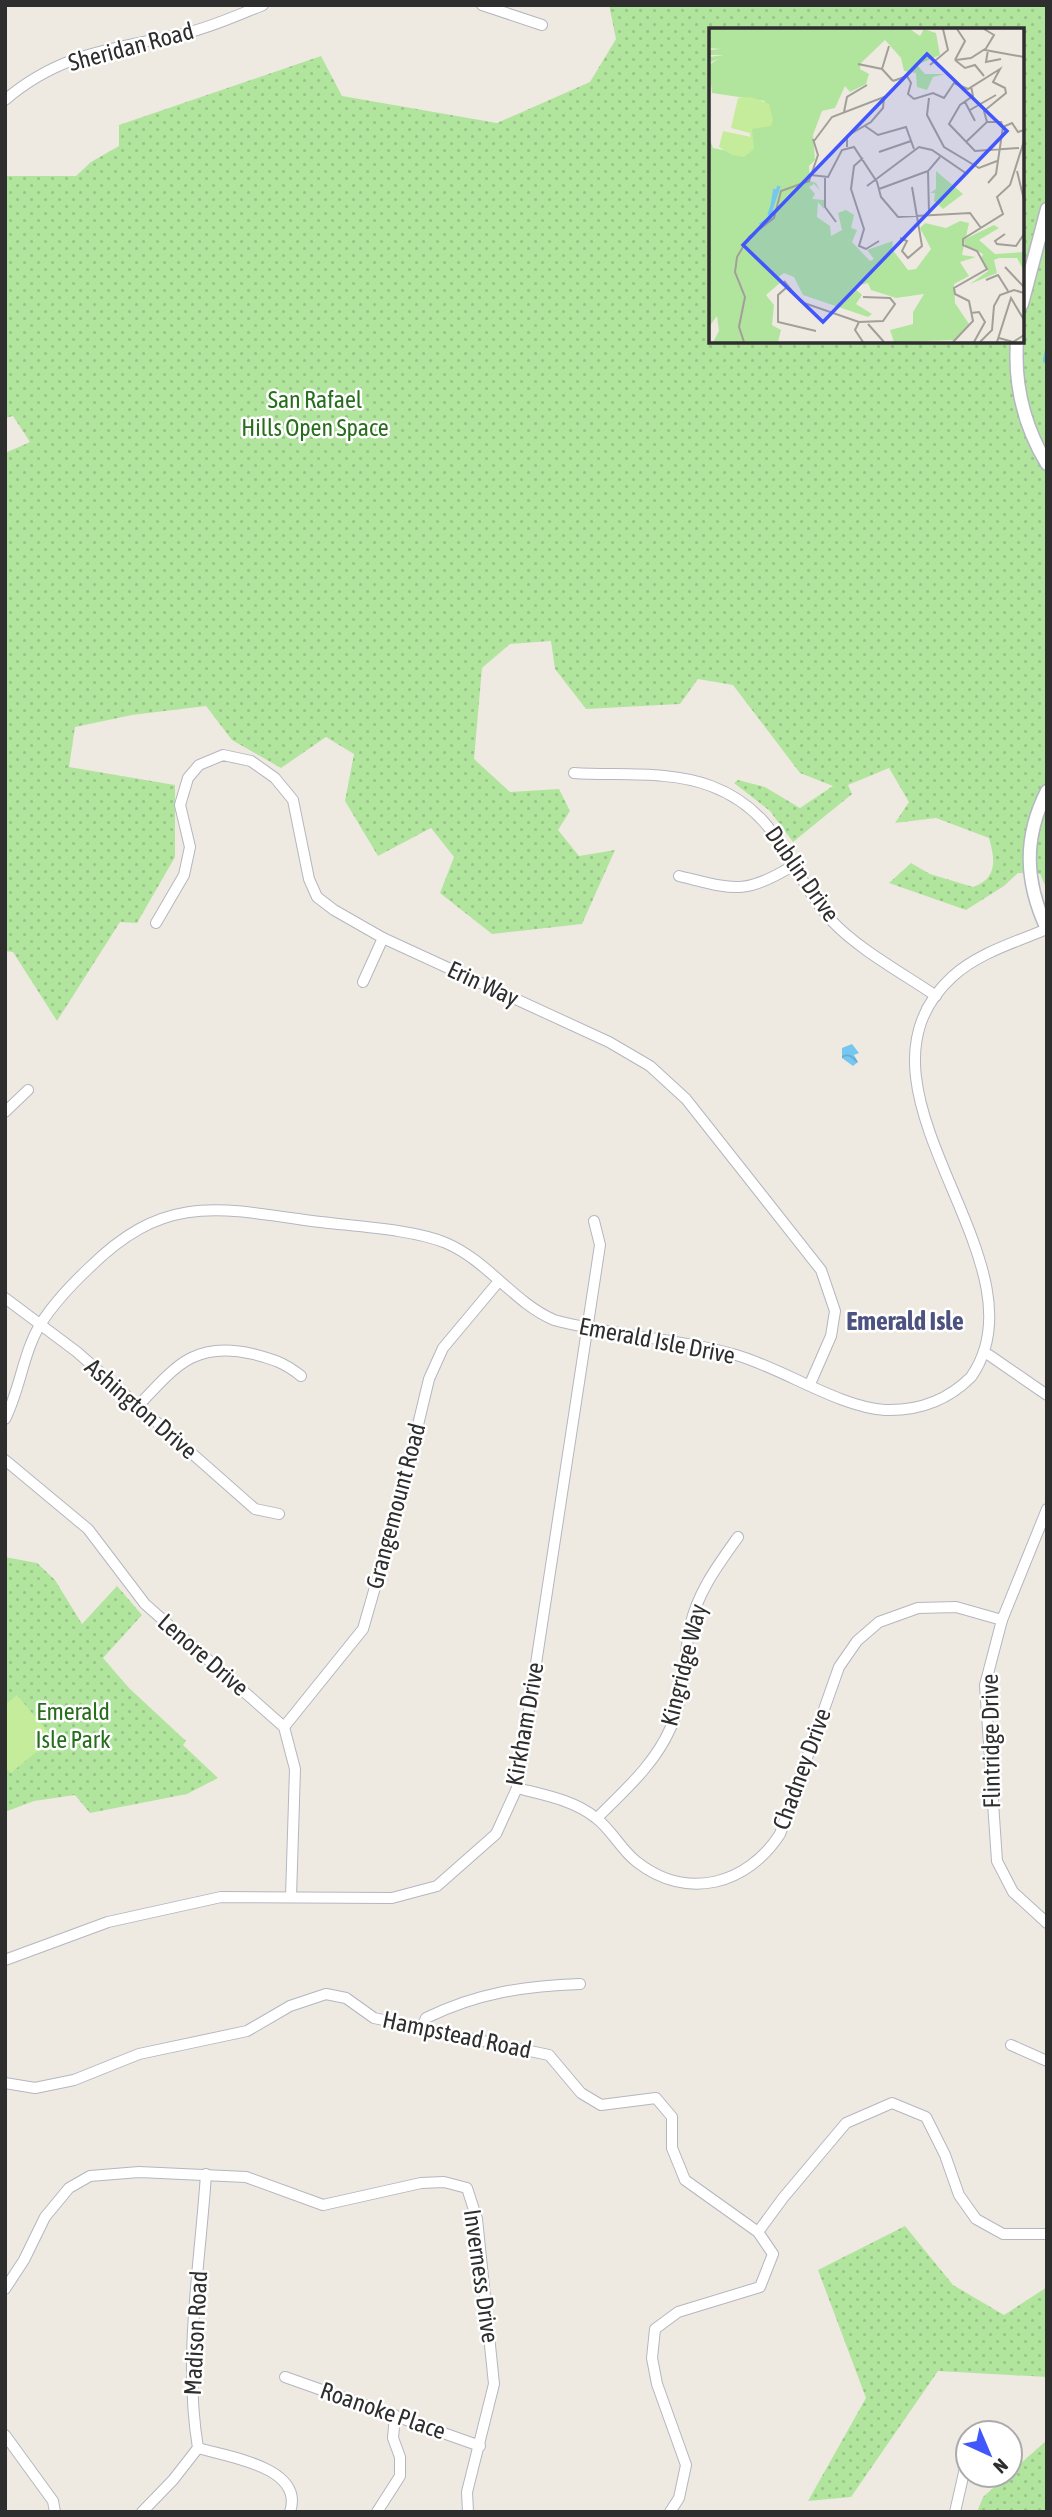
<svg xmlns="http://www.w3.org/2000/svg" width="1052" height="2517" viewBox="0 0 1052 2517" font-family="'Asap Condensed',sans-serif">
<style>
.green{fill:url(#green-dots);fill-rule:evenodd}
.pitch{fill:#c4ec9a}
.water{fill:url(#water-waves)}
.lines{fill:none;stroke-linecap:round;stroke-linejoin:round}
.stream{stroke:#75c7f0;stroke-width:2.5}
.minor-casing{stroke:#b4b6c1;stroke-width:12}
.tertiary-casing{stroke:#b4b6c1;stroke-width:15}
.minor{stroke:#fff;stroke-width:10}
.tertiary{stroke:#fff;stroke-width:12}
.labels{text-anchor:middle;stroke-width:5;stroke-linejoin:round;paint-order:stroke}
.street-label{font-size:24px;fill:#2e2e2e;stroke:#fff}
.park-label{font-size:24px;fill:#266e1b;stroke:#fff}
.neighbourhood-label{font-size:26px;font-weight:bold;fill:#4d5380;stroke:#fff}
.inset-river{fill:none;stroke:#75c7f0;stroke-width:3.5}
.inset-road{fill:none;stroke:#a29f99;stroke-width:2}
.view{fill:#4157fc;fill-opacity:0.15;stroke:#4157fc;stroke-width:3.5}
.inset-edge{fill:none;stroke:#2e2e2e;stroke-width:3.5}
</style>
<defs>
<pattern id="green-dots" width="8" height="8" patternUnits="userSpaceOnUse" patternTransform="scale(1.75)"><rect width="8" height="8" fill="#b1e59e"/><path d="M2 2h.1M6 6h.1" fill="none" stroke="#99c588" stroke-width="1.8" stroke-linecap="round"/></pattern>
<pattern id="water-waves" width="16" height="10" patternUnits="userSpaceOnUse" patternTransform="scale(1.75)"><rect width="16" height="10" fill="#75c7f0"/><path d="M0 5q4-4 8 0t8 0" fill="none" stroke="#66abce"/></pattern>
</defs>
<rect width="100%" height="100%" fill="#efeae1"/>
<g class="green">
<path d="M609 5H1047V890L1040 874 1018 873 1004 886 966 910 889 883 911 863 930 874 973 887C998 878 995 859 989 838L936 818 895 823 909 802 889 768 848 785 852 794 793 842 770 811 734 783 738 780 765 787 800 808 833 786 800 773 733 685 698 679 680 704 586 709 555 669 551 641 510 644 482 668 474 759 510 792 559 789 570 811 558 830 579 856 615 850 582 924 492 934 440 893 454 857 431 828 378 856 345 801 354 754 326 737 281 768 232 740 206 706 132 715 75 727 69 767 175 785V857L137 923 120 922 57 1021 13 952 5 951V453L30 442 13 416 5 418V176H76L91 162 119 146V125L321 56 342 96 497 123 590 82 616 39ZM711 30H1022V341H711Z"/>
<path d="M5 1557 37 1563 55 1580 82 1624 117 1586 142 1615 103 1658 129 1688 186 1741 183 1745 218 1778 187 1794 90 1813 75 1795 34 1801 5 1812Z"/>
<path d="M905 2226 953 2285 1004 2315 1047 2287V2377L938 2371 851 2497 808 2501 866 2398 818 2270Z"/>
<path d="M1047 2440V2512H977L983 2497Z"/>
</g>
<path class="pitch" d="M17 1695 53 1738 11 1773 5 1767V1705Z"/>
<path class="water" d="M852 1044 859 1053 854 1055 858 1062 853 1066 842 1058V1048Z"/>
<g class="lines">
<path class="stream" d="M1047 346 1044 361 1047 363"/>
<defs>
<g id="minor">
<path d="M482 5 542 25"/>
<path d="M5 100C62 51 117 49 186 33 212 27 238 15 263 5"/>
<path d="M574 773C617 776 670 770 711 786 782 813 787 871 832 921 858 949 904 974 936 996"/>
<path d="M679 876C733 889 744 896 794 865"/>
<path d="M156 923 184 875 190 847 180 805 188 778 199 765 223 755 251 761 275 778 293 800 309 879 317 897 334 910 383 938 609 1042 650 1066 686 1099 821 1270 835 1311 831 1336 810 1384"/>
<path d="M363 982 383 938"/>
<path d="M5 1112 28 1090"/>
<path d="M5 1298 77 1352 255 1509 279 1514"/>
<path d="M989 1355 1047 1395"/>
<path d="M138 1406C175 1367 194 1340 253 1354 273 1359 285 1363 301 1376"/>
<path d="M5 1419C20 1390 23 1353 40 1325 53 1304 71 1285 89 1268 161 1197 211 1206 305 1220 345 1226 410 1228 446 1243 488 1261 513 1302 554 1320 614 1336 677 1338 736 1355 782 1368 839 1407 885 1410 918 1411 948 1400 971 1377 1052 1262 831 1088 952 977 978 953 1016 942 1047 929"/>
<path d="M5 1460 88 1529 145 1604 284 1727 295 1769 291 1897"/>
<path d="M1047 1509 1002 1620 985 1685 997 1861 1013 1892 1047 1923"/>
<path d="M284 1727 363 1629 399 1504 429 1379 443 1348 499 1281"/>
<path d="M517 1788C544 1795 574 1800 596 1818 612 1830 621 1850 637 1862 687 1901 747 1885 780 1834L839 1667 857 1641 879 1622 918 1608 956 1607 1002 1620"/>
<path d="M597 1818C625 1790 655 1764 671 1727 685 1696 683 1660 690 1627 697 1593 718 1565 738 1537"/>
<path d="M5 1960 108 1922 221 1897 392 1898 437 1886 496 1834 517 1788 600 1245 594 1221"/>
<path d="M421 2030 426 2018C477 1993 524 1986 580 1984"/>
<path d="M1011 2045 1047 2061"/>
<path d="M5 2083 35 2088 74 2080 139 2054 247 2031 290 2006 326 1994 346 1998 374 2018 549 2055 581 2093 601 2105 656 2098 672 2117V2148L685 2180 758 2232 773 2254 760 2287 678 2312 655 2329 652 2358 657 2384 686 2465 679 2498 670 2512"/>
<path d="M206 2174C200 2266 183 2356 198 2448 228 2457 305 2467 290 2512"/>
<path d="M758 2232 783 2198 846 2123 892 2103 926 2117 945 2155 959 2195 976 2219 1003 2234H1047"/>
<path d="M5 2289 24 2260 45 2217 69 2188 90 2176 139 2172 246 2177 323 2205 421 2183 444 2182 467 2188 477 2219 494 2384 467 2492 468 2512"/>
<path d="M285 2377 480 2446"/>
<path d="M5 2435 53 2501 55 2512"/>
<path d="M142 2512 173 2480 198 2448"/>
<path d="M377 2512 400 2476V2457L393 2438 395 2415"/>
<path d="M955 2512 965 2468"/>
</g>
<g id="tertiary">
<path d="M1022 304 1047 209"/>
<path d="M1017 341C1014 385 1024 426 1047 464"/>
<path d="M1047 791C1023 838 1025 882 1047 929"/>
</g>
</defs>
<use href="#minor" class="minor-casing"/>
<use href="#tertiary" class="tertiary-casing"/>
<use href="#minor" class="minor"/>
<use href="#tertiary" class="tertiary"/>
</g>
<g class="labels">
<g class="street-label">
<text transform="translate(131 47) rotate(-15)" y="8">Sheridan Road</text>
<text transform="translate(802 874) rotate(55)" y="8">Dublin Drive</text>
<text transform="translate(483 984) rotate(25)" y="8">Erin Way</text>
<text transform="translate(657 1341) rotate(11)" y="8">Emerald Isle Drive</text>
<text transform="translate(141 1409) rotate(41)" y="8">Ashington Drive</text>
<text transform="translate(396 1506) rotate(-75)" y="8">Grangemount Road</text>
<text transform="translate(203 1655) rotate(41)" y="8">Lenore Drive</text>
<text transform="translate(684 1665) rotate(-76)" y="8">Kingridge Way</text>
<text transform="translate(525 1724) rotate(-80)" y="8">Kirkham Drive</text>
<text transform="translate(991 1741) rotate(-91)" y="8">Flintridge Drive</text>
<text transform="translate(802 1769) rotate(-70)" y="8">Chadney Drive</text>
<text transform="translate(457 2035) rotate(12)" y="8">Hampstead Road</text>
<text transform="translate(481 2276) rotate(82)" y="8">Inverness Drive</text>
<text transform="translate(196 2333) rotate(-87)" y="8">Madison Road</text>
<text transform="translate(383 2411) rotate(19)" y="8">Roanoke Place</text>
</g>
<g class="park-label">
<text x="315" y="408">San Rafael<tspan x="315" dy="28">Hills Open Space</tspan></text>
<text x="73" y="1720">Emerald<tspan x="73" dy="28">Isle Park</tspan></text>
</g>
<g class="neighbourhood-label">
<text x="905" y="1330">Emerald Isle</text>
</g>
</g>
<g transform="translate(709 28)">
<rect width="315" height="315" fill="#efeae1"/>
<path d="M0 1H201L211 8 215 1 227 5 231 27 208 37 216 46H236L224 49 218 62 208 59 207 45 195 43 192 30 176 12 152 35 151 41 160 46 157 56 141 64 136 58 126 80 113 83 104 107 106 132 100 138 101 153 107 155 111 162 105 156 100 159 106 166 103 171 115 172V181L109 174 108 189 121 198 122 208 133 202 129 185 137 182 145 187 142 200 148 202 143 214 161 233 165 231 158 222 184 213 183 221 199 242 207 241 222 221 211 200 216 195 237 200 251 193 260 195 253 227 267 229 251 234 260 248 245 256 246 275 260 296 246 312 185 314 181 302 204 296V284L215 266 187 270 162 262 159 255 144 259 153 267 147 276 163 286 159 289 94 267 85 249 75 245 67 251 71 255 57 267 65 277 63 297 72 302 69 314H4L10 303 8 288 0 299V109L4 120 33 126 37 108 42 112 41 103 56 73 3 65 0 37 9 31 2 34 1 29 15 27H0V22L11 21 0 20ZM227 143 254 166 234 181 225 173 226 165H221L227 161ZM285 197 290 200 270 212 286 226 315 224V243L308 230H290L285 232 288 245 261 256 279 243 272 231 274 226 256 217V211Z" fill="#b1e59e"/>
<path d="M42 69 60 76 64 92 62 98 43 101 45 121 35 129 23 127 10 119 14 103 42 109 41 105 22 100 29 70Z" fill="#c4ec9a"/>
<path class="inset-river" d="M60 187 70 158M51 197 61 190 66 161"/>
<path class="inset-road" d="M275 1 285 7 276 22 315 29M279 22 277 34 292 31M246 32 256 40 266 37 275 48M246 32 256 13 248 1M247 32 262 30 276 21M149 36 173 41 184 53M221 37 239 22 234 1M173 41 180 18M0 45V90M184 53 198 48 202 55 199 66 205 71 224 65 235 70 245 55 259 61 291 41 284 54 296 60 297 65 275 83 278 94 257 114M262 58 264 68 251 77 240 96 266 123 310 120M220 70 218 87 235 119 270 140 288 133M256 74 266 93M261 82 287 67M135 84 138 69 158 57M278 94H292L294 99 303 95 309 104 315 102M156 98 169 107 197 99 205 121M105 113 123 89 175 69 174 80 162 94 138 108V119M170 124 202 113M154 130 145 138 142 161 155 201 150 218 157 221 170 213M308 143 315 172M102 147 119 149 133 122 145 119 168 154 172 169 189 189 261 185 272 200M116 150V179L127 194M279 155 287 146 294 99M158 158 210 119 223 122 258 146M170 161 219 143M220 185 219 143 231 129M296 206 286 213 288 216 307 218 315 206M191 210 198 213 193 223 199 230 213 218 203 159M296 239 315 259M277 252 289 247 299 263M75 253 92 274 150 294M78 259 69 267V294L107 303M262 285 270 284 276 294 265 314M159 296 175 314M290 310 304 314 315 307M35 314 30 299 36 269 26 244 28 229 40 209 65 190 72 163 100 153 109 127 104 111M154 314 146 302 150 294 174 293 186 276 181 270 154 269M244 314 264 293 260 273 246 266 245 260 278 241 268 223 254 217V211L294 186 288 169 301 157 315 113M271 314 283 302 285 278 291 267 305 262 315 265M288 314 302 270 315 292"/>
<path class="view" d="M218 26 298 103 114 294 34 217Z"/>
<rect width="315" height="315" class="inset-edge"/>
</g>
<rect width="1052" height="2517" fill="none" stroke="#2e2e2e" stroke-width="14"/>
<g transform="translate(989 2454) rotate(136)"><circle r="33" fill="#ffffff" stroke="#ababab" stroke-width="2"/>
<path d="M0-5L12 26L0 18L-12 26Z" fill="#4157fc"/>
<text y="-10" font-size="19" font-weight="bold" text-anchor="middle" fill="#2e2e2e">N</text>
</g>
</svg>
